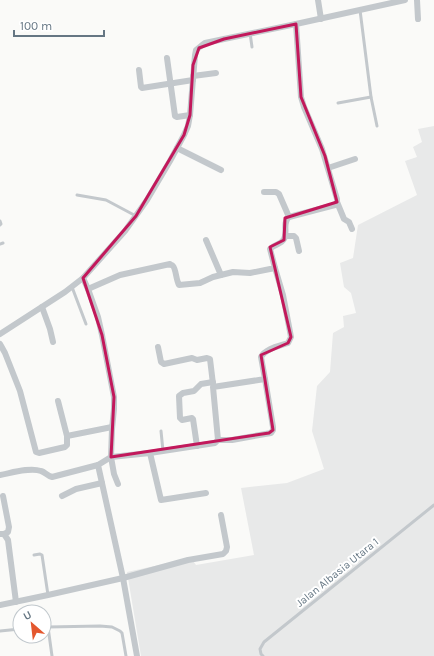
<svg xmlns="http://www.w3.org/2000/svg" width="434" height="656" viewBox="0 0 434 656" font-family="Karla,sans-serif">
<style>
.built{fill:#e8e9e9}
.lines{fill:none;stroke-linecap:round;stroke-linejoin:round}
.lane{stroke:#c3c8cc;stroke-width:3}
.street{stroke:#c3c8cc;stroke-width:6}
.marked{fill:none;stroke:#c2185b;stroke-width:3;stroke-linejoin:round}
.labels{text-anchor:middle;stroke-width:4;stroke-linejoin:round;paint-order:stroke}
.street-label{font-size:11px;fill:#657683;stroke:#fff}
</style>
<rect width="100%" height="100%" fill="#fafaf8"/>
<path class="built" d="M434 126V656H141L127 572 191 558 196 565 254 555 241 488 287 483 324 469 312 431 317 386 330 372 333 333 344 327 343 316 356 313 351 293 344 287 340 263 353 258 358 225 417 195 405 161 417 157 413 147 422 142 418 129Z"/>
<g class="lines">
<g class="lane">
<path d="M360 10 371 97 377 126"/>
<path d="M250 33 252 47"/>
<path d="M338 103 371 97"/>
<path d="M77 195 106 200 136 216"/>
<path d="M0 221 1 224 0 225"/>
<path d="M0 244 3 243"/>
<path d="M72 287 86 324"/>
<path d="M161 431 163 451"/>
<path d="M34 555 40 554 42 555 48 595"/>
<path d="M48 627 100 626 112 627 120 631 122 633 126 656"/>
<path d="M44 628 48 627 52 656"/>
<path d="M0 631 20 629"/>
<path d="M263 656 261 654 260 649 264 642 434 505"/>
</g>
<g class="street">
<path d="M318 0 321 19"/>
<path d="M417 0 418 19"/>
<path d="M167 58 175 116 177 117 190 115"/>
<path d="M139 70 141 87 142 88 193 80"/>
<path d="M193 76 216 73"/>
<path d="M177 148 221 170"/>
<path d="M328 168 355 159"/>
<path d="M264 192H276L279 194 289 217"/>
<path d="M337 202 344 219 349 222 352 229"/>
<path d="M285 236H294L296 238 299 251"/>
<path d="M206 240 221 275"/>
<path d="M83 278 88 289 98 317 102 335 114 397V409L112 429 111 457 98 465 123 578 128 606 137 656"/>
<path d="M88 289 120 275 170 264C171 265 172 265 173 266 176 269 176 280 179 285L200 283 213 277 233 272 250 273 275 268 270 249C274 244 281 245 284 239 288 232 282 223 289 217L335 205 337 202V199L322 149 304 107 301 97 296 24"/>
<path d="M42 307 50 329 53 342"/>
<path d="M0 334 65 292 83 278 125 231 147 200 170 161 184 135 188 126 190 115 195 55 196 50 201 46 205 43 224 39 296 24 405 0"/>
<path d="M0 344 5 353 20 391 36 452 39 453 65 447 67 445V436"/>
<path d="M158 347 161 362 164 364 192 358 197 360 207 358 210 359 213 384"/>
<path d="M58 401 67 436 112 427"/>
<path d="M218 440H232L271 433 273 430V427L265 379"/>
<path d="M197 446 193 419 192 418 182 420 180 418 179 396 183 393 194 391 201 384 213 382"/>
<path d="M150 453 161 500 206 493"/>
<path d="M0 475C11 473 30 467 41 471 45 472 47 476 52 477L98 465"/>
<path d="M118 484 114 474 111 457 150 453 215 443 218 440 213 387 265 379 261 357C266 348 280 346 288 343L291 337 283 295 275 268"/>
<path d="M3 496 9 527 8 532 4 534"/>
<path d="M62 496 76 489 102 483"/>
<path d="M0 534H4L8 540 16 602"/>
<path d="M0 605 48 595 123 578 188 560 223 554 226 551 227 547 221 515"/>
</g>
</g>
<path class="marked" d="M296 24 301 97 325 156 337 202 285 218 284 240 270 247 291 337 288 343 261 355 273 430 269 433 111 457 114 397 102 335 83 278 136 216 184 135 190 115 193 65 199 48 224 39Z"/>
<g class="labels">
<g class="street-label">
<text transform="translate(337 572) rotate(-39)" y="4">Jalan Albasia Utara 1</text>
</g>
</g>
<g transform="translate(32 624) rotate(332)"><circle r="19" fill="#ffffff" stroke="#c1c8cd"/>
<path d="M0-3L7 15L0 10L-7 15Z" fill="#e4572e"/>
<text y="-6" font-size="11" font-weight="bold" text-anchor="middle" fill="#657683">U</text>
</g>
<path d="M14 30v6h90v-6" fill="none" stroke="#657683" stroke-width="2"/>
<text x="20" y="30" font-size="12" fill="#657683" stroke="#ffffff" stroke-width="3" paint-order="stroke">100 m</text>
</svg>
